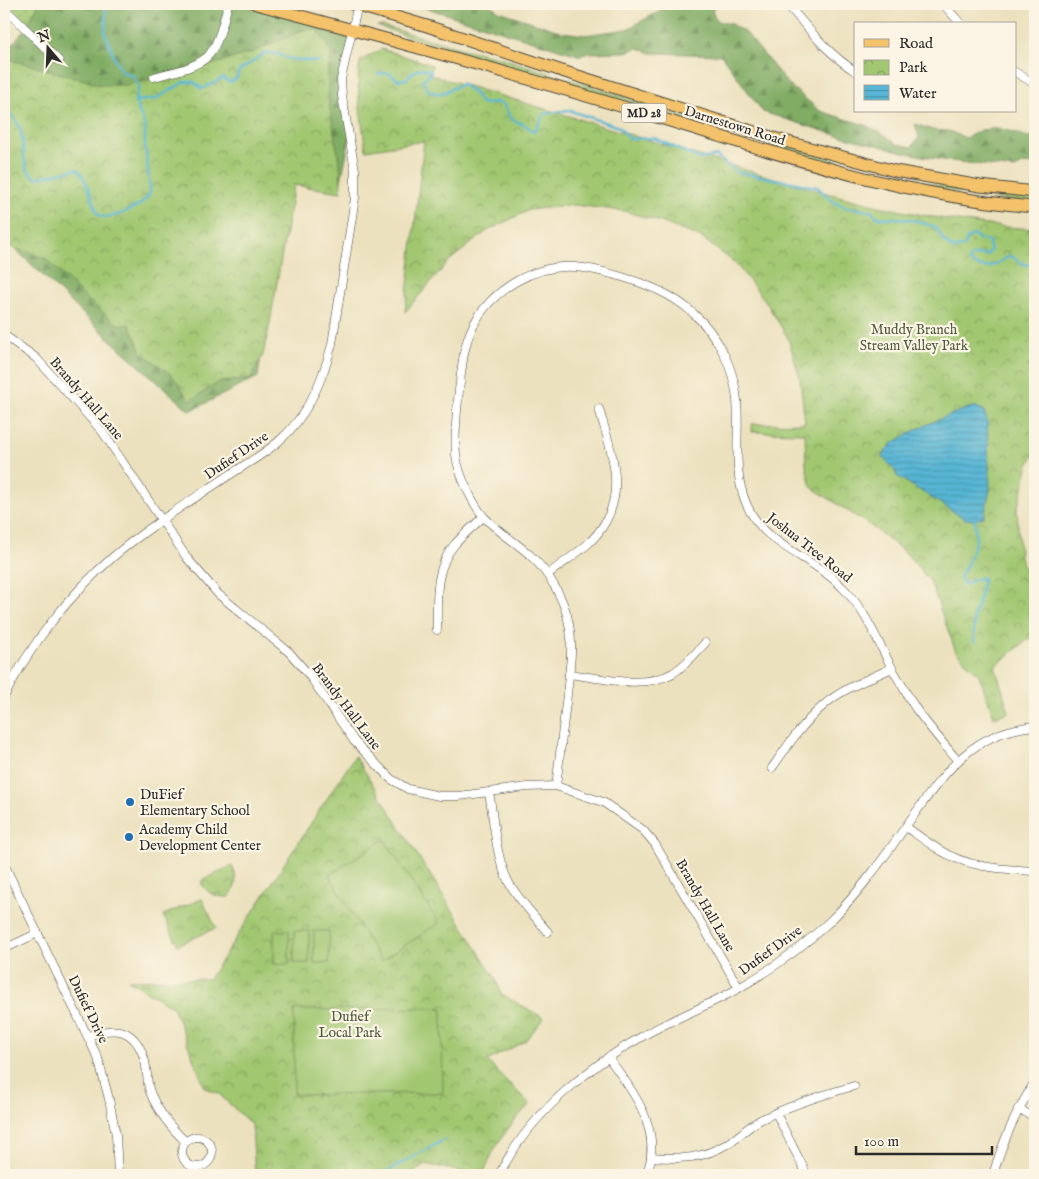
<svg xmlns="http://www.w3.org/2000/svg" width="1039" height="1179" viewBox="0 0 1039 1179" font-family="'IM FELL English',serif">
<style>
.grass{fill:url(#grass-dots);stroke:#66794e}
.forest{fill:url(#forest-firs);stroke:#566c47}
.park{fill:url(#park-crowns);stroke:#66794e}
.pitch{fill:#a1c771;stroke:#66794e}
.water{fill:url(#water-rules);stroke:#417080}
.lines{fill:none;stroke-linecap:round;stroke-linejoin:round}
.stream{stroke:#57b6d5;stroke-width:2.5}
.street-casing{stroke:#484641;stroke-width:9}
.primary-casing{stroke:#484641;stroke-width:13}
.street{stroke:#fff;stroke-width:8}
.primary{stroke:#f3c26a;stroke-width:11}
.poi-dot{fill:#1f6fb2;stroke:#fcf5e5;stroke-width:2}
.labels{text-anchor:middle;stroke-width:4.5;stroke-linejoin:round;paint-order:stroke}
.shield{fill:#fcf5e5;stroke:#6a6863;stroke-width:1}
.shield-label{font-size:12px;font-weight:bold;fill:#2b2b2b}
.street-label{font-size:14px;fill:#2b2b2b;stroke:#fcf5e5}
.park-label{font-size:14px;fill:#4e5a40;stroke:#fcf5e5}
.poi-label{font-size:14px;fill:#2b2b2b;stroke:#fcf5e5;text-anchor:start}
</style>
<defs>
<pattern id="grass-dots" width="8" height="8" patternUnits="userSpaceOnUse" patternTransform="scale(1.25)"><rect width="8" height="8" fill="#a1c771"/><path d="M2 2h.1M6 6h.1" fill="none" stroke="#83a25d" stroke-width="1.8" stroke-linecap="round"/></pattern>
<pattern id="forest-firs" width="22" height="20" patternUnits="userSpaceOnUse" patternTransform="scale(1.25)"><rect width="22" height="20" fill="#80ac63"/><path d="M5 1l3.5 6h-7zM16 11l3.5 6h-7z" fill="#698c52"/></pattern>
<pattern id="park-crowns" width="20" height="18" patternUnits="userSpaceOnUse" patternTransform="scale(1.25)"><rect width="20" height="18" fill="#a1c771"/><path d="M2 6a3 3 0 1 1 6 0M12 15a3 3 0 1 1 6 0" fill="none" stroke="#83a25d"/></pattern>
<pattern id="water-rules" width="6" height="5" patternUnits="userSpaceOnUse" patternTransform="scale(1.25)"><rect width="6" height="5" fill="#57b6d5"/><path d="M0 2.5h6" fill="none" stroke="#4894ad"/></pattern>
</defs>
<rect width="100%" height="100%" fill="#fcf5e5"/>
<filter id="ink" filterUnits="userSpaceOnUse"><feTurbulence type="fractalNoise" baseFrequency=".02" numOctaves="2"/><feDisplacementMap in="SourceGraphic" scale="10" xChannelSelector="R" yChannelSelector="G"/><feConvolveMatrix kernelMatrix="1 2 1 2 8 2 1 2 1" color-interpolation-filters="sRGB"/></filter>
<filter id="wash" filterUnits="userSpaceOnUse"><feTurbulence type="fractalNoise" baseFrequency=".0096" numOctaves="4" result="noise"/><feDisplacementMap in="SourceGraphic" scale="20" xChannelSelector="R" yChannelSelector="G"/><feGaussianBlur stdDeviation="1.12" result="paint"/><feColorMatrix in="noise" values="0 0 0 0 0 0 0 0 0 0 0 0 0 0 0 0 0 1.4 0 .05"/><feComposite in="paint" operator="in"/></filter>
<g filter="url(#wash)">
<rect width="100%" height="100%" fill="#ece1be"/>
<g class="grass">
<path d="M4 4H39L27 26Z"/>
<path d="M377 26H384L459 48 502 58 627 98 874 172 962 190 1035 198V202L1007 200 904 183 815 159 419 40Z"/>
</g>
<g class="forest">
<path d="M39 4H256L352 29 342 96 350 137 339 191 285 184 258 377 190 411 119 348 13 247 4 244V55L27 26Z"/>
<path d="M418 4H488L499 11 562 32 585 35 627 29 658 12 667 4H715L712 11 717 21 731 24 746 33 788 84 820 111 865 125 885 135 896 144 912 147 919 137 915 124 933 130 949 131 966 138 981 130 999 128 1035 139V165L1022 164 1015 169 943 160 907 153 833 134 763 112 721 55 651 53 638 48 625 52 586 53 581 56 420 6Z"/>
</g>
<g class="park">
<path d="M308 28 318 30 331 52 328 74V98L340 167 341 192 294 185 270 323 263 355 250 379 219 382 190 401 173 376 142 353 130 325 117 324 86 298 45 258 4 245V58L102 85H125L191 71 251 53Z"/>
<path d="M382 49 432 65 431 75C523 102 615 130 707 158 815 191 922 223 1035 229V453L1029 464 1017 510 1020 557 1035 596V634L995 666 1009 712 994 717 979 675 956 652 930 581 906 553 871 526 811 487 806 466 805 433 752 432V424L805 423 800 378 788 338 764 299 735 263 702 238 661 222 624 211 575 205 529 210 487 231 450 260 405 312 424 141 366 150C362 120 355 91 360 61Z"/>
<path d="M355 756 496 979 501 994 544 1018 525 1041 487 1061 530 1104C509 1125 493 1147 483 1175H475L426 1164 411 1175H255L252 1125 219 1094 205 1088 173 1007 128 980 209 979Z"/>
<path d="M232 866C238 878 237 887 229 897 215 897 209 895 201 883L203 880Z"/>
<path d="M202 899 216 928 178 945 163 915Z"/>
</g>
<g class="pitch">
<path d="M384 839 439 923 381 961 329 875Z"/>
<rect x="274" y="931" width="15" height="33"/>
<rect x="294" y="931" width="15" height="32"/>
<rect x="314" y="931" width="15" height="32"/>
<path d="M442 1008 443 1093 294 1095V1010Z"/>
</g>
<path class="water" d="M971 407H977L984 411 987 421 990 489 984 517 975 520 965 519 897 476 894 469 883 458C883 438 953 414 971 407Z"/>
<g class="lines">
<g class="stream">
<path d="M378 74 389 73 398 80 406 79C414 70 420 66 431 71L428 76 422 80 429 91 440 94 462 84 475 94 482 104 496 102 503 104 511 119 525 125 534 132 544 114 568 110 619 127 630 139 654 138 700 159 716 156 737 172 817 187 835 203 846 207 871 211 879 218H898L917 221 935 227 944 241 953 249 965 246 967 239 974 235 981 240 988 241 991 250 987 255H977L971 257 969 262C988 273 993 265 1010 256L1024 264 1035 266"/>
<path d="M135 101 156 99 184 82H194L202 89 223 78 229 82 236 79 239 71 265 53 278 54 286 58 318 62"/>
<path d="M4 110C36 127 12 168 37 178L76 169C86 173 92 201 97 212L100 216 106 217 121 214 141 204 149 195 150 188 145 146V126L135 101 139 88 133 75 123 73 115 59 105 33 106 4"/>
<path d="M974 642V616L981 592 983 578 973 580 964 585 960 577 968 562 976 541 975 520"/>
<path d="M380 1175 444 1140"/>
</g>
</g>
</g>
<g filter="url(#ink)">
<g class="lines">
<defs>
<g id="street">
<path d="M787 4C808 28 828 54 855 71"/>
<path d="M943 4 961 24"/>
<path d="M4 8 59 61"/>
<path d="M1015 72 1035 84"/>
<path d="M154 77C171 72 192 69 206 58 218 48 224 19 228 4"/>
<path d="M4 335 36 358 102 431 187 558 218 594 289 652 309 675 354 741 391 779 408 789 439 796H459L527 787 556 786 603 802 643 830 655 844 739 988"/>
<path d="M547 575C561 564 577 554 590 542 631 501 613 457 599 409"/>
<path d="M437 630C437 600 434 568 455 544 464 534 474 526 483 517"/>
<path d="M569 674C601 678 643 690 673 673 686 665 695 654 705 643"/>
<path d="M4 697C30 645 69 595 113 557 148 527 189 502 228 476 244 465 263 455 278 442 307 417 323 380 332 344L355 198V170L342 96 341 79 358 4"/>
<path d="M772 768C788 745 803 723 824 705 842 689 871 678 892 668"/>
<path d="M556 786C560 756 563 725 567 695 569 672 574 647 569 624 565 600 549 573 531 556 517 543 500 533 486 519 473 506 458 473 456 455 454 433 457 411 459 390 462 368 463 346 473 326 491 290 534 264 575 267 590 268 605 272 619 276 646 284 673 294 694 314 718 335 734 368 737 400 740 435 732 469 746 503 763 546 812 556 842 587 866 610 877 641 893 670 901 683 908 697 916 709 929 727 943 743 957 760"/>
<path d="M489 792C494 821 495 856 509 883 520 901 534 916 548 932"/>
<path d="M906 827C916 834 927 842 938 849 967 868 1002 869 1035 871"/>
<path d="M4 864 98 1058 109 1099 116 1135 118 1175"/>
<path d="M4 949 38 933"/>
<path d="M89 1036C114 1026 134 1027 144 1058 148 1069 146 1081 150 1092 158 1112 171 1128 186 1142"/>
<path d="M608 1057C629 1086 655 1118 651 1156 651 1162 648 1169 646 1175"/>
<path d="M1018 1109 1035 1117"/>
<path d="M776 1113 807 1175"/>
<circle cx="197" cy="1152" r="15"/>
<path d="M651 1157C683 1159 700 1160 729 1143 739 1136 749 1126 760 1120 790 1105 822 1095 854 1086"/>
<path d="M499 1175C529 1114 589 1066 648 1033 677 1017 710 1005 739 988 772 969 803 947 830 921 859 893 883 859 906 826 942 777 968 732 1035 726"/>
<path d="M993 1175C1003 1140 1016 1113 1035 1081"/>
</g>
<g id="primary">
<path d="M256 4C388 39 519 75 650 115 776 153 902 197 1035 207"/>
<path d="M352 4 427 26 562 71 777 139 895 171 980 186 1035 192"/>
</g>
</defs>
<use href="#street" class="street-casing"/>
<use href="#primary" class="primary-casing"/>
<use href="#street" class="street"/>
<use href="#primary" class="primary"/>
</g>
</g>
<g class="poi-dot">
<circle cx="130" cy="802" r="5"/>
<circle cx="129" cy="837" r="5"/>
</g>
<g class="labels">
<rect class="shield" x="621.5" y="103.5" width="45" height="19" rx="4"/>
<g class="shield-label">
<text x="644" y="117">MD 28</text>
</g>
<g class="street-label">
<text transform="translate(735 125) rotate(17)" y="5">Darnestown Road</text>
<text transform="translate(87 398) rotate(49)" y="5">Brandy Hall Lane</text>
<text transform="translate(236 455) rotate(-34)" y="5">Dufief Drive</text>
<text transform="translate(810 547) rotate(38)" y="5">Joshua Tree Road</text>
<text transform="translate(347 706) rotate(53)" y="5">Brandy Hall Lane</text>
<text transform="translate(706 905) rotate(60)" y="5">Brandy Hall Lane</text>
<text transform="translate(770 950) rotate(-36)" y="5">Dufief Drive</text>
<text transform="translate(89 1009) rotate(64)" y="5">Dufief Drive</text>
</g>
<g class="park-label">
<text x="914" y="334">Muddy Branch<tspan x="914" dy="16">Stream Valley Park</tspan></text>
<text x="350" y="1021">Dufief<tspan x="350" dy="16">Local Park</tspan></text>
</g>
<g class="poi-label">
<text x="140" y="799">DuFief<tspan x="140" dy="16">Elementary School</tspan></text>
<text x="139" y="834">Academy Child<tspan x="139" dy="16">Development Center</tspan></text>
</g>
</g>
<rect width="1039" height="1179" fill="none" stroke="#fcf5e5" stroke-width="20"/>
<rect x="854" y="22" width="162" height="90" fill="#fcf5e5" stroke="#a8a49b"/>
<rect x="864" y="39" width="25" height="8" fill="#f3c26a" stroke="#a8a49b"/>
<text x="899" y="48" font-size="15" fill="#2b2b2b">Road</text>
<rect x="864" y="60" width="25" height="15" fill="url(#park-crowns)" stroke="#a8a49b"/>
<text x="899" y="72" font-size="15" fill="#2b2b2b">Park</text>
<rect x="864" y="85" width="25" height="15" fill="url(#water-rules)" stroke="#a8a49b"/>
<text x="899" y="98" font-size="15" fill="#2b2b2b">Water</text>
<g transform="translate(48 48) rotate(341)" stroke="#fcf5e5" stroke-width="4" paint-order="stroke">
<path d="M0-4L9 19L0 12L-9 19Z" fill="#2b2b2b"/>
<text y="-8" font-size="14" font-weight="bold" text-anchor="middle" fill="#2b2b2b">N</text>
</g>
<path d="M856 1146v8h136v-8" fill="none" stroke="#2b2b2b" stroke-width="2.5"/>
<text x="864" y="1146" font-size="15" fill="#2b2b2b" stroke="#fcf5e5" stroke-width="4" paint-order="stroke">100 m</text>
</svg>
